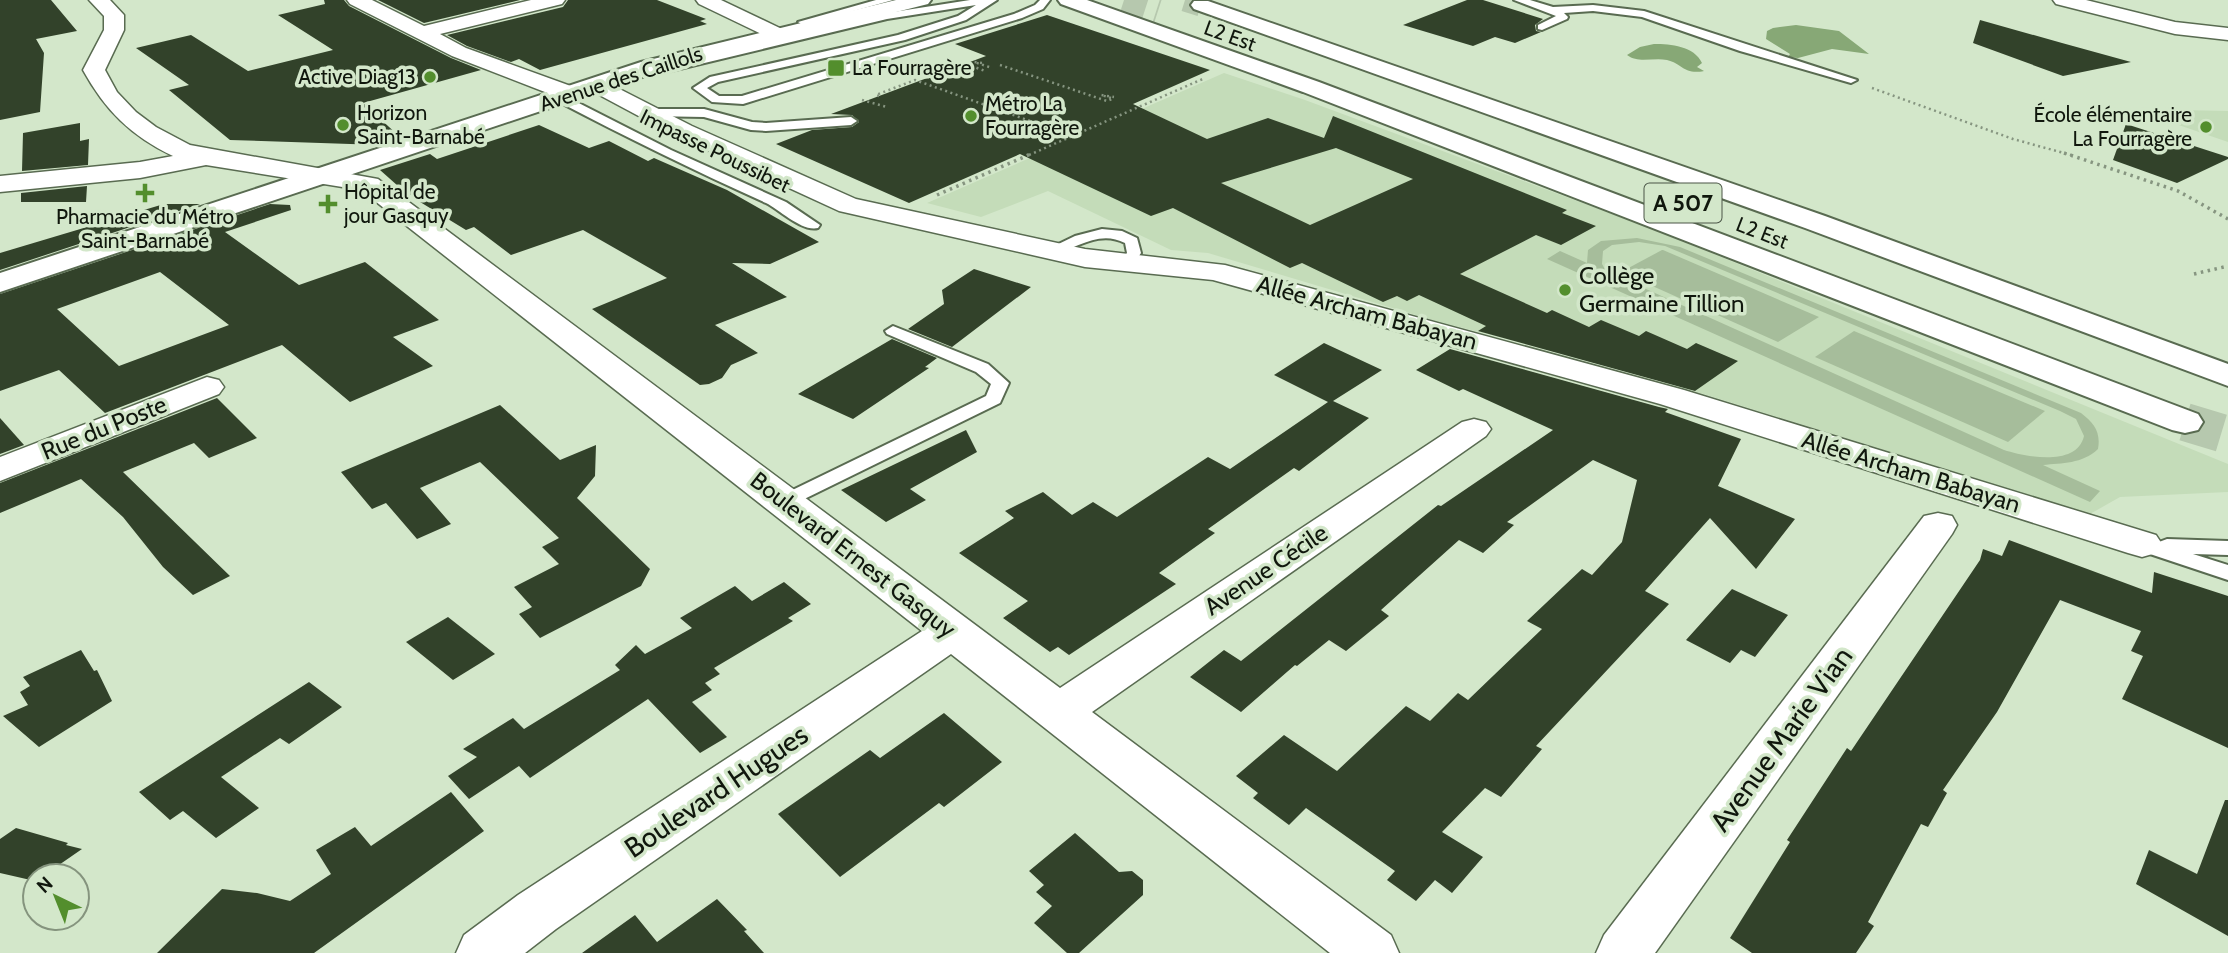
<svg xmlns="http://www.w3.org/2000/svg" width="2228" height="953" viewBox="0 0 2228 953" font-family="Cabin,sans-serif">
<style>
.built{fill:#c4dcb9}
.green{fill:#a6bd9b;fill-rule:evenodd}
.water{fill:#87a876}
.building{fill:#32422a;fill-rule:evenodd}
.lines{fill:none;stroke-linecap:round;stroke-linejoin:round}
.highway-tunnel-far1{stroke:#b6c8ae;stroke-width:23;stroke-dasharray:23 11;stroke-linecap:butt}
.highway-tunnel{stroke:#b6c8ae;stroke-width:38;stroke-dasharray:38 19;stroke-linecap:butt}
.lane-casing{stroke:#596b51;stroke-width:4}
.street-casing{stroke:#596b51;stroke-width:3}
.secondary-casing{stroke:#596b51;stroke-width:4}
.highway-casing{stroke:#596b51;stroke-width:4}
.path-far1{stroke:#869580;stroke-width:2.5;stroke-dasharray:2 3.5;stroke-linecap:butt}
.path{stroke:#869580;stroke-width:3.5;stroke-dasharray:2.5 4.5;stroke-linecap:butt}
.lane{fill:#fff;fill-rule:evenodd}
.street{fill:#fff;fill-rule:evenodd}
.secondary{fill:#fff;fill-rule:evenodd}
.highway{fill:#fff;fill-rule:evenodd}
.poi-dot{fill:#538e2d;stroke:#d3e7ca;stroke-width:2.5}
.labels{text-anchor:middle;stroke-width:7;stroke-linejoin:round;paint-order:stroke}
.far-street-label{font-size:21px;fill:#10170d;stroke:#d3e7ca}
.far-poi-label{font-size:21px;fill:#10170d;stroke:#d3e7ca;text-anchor:start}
.shield{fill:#d3e7ca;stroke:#4a5546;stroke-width:2}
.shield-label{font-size:23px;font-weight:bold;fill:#10170d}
.poi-label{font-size:24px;fill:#10170d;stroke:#d3e7ca;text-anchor:start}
.street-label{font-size:24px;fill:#10170d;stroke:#d3e7ca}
.near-street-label{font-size:28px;fill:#10170d;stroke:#d3e7ca}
</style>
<rect width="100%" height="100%" fill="#d3e7ca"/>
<g class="built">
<path d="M1224 73 1305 100 1650 228 2228 464V492L2120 497 2090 514 1617 367 1436 321 1208 253 1171 250 1048 191 981 217 927 203Z"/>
<path d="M2179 110 2228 111V142L2141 112Z"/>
</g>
<g class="green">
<path d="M1637 238 1680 247 2081 413C2094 423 2101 432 2098 449 2082 464 2062 463 2043 465L2100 491 2090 502 1547 259 1560 251 1587 263 1588 250 1601 241ZM1639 242 1665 246 2060 411 2076 419 2084 436C2077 467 2026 457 2004 450L1606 271 1602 264 1603 251 1612 245Z"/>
<path d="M1662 250H1663L1819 317 1778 342 1621 272Z"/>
<path d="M1854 331 2045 411 2008 442 1815 357Z"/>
</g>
<g class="water">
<path d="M1796 25 1839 31 1869 54 1832 49 1798 58 1788 57 1790 54 1766 39 1767 31 1773 28Z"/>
<path d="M1654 44C1671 44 1694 46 1702 63L1697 67 1704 71C1684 75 1683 64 1667 60 1653 57 1639 64 1627 55L1640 47Z"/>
</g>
<g class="building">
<path d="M0 0H51L77 31 36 39 44 53 40 112 0 120Z"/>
<path d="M324 0H344L349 6 451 58 481 70 363 103 401 138 380 145 230 140 169 90 189 85 136 48 191 35 248 71 333 50 278 15 325 4Z"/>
<path d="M378 0H520L424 23Z"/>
<path d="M568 0H657L706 19 700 21 707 24 540 70 519 59 511 62 467 46 447 35 563 7Z"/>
<path d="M1467 0H1483L1543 19 1535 25 1536 31 1541 32 1515 43 1495 37 1473 46 1403 25Z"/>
<path d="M1047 15 1210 70 1133 104 1207 139 1268 118 1324 138 1333 116 1567 210 1562 213 1596 226 1561 245 1536 235 1460 274 1547 313 1552 310 1589 327 1601 320 1639 336 1646 331 1687 349 1696 343 1738 361 1695 391 1478 331 1486 326 1419 295 1407 301 1397 296 1383 302 1302 263 1290 268 1173 208 1151 216 1020 154 909 203 776 144 812 130 852 127 859 122 852 115 831 114 986 56 955 44ZM1336 148 1413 179 1310 225 1221 183Z"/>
<path d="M1980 20 2062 43 2131 62 2063 76 1973 43Z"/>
<path d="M80 123V141L89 139 88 165 22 171 23 133Z"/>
<path d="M2126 124 2228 157V159L2177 183 2113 160Z"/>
<path d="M539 125 589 148 609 141 648 161 654 158 727 190 819 242 770 264 732 263 787 297 715 325 758 353 731 365 722 378 709 384 700 385 592 309 667 278 583 230 511 255 474 227 466 230 407 194 380 170 430 154 437 159Z"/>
<path d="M87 186 86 202H21V193Z"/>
<path d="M164 204H200L0 270V253Z"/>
<path d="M270 204 290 205 291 210 225 232 299 285 365 262 439 320 393 337 433 366 350 402 282 345 105 413 59 370 0 391V294ZM160 272 229 325 119 366 57 309Z"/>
<path d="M974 269 1031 287 952 347 908 329 944 304 942 290Z"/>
<path d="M892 339 937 358 925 367 929 368 853 419 798 394Z"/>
<path d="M1324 343 1382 370 1333 401 1369 418 1299 471 1294 468 1208 529 1215 533 1159 573 1176 584 1069 655 1058 647 1050 652 1003 618 1028 601 959 553 1014 518 1005 511 1043 492 1072 515 1093 502 1117 517 1208 457 1230 469 1328 402 1274 375Z"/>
<path d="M1450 349 1659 407 1668 409 1665 412 1741 439 1718 486 1795 519 1756 569 1710 518 1645 591 1669 604 1536 746 1542 749 1501 797 1485 788 1442 832 1483 857 1452 893 1435 880 1416 901 1387 880 1395 871 1306 808 1289 825 1253 798 1258 793 1236 776 1284 735 1337 771 1406 706 1430 721 1458 693 1468 700 1542 629 1527 621 1582 569 1592 575 1622 542 1637 480 1593 460 1507 522 1514 525 1483 553 1459 540 1381 610 1389 616 1346 651 1329 640 1297 666 1295 665 1241 712 1190 677 1224 650 1241 661 1438 505 1441 506 1553 430 1463 389 1459 391 1416 370Z"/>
<path d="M217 398 257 438 209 458 194 443 123 472 230 576 193 595 163 567 123 517 81 479 0 513V483Z"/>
<path d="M500 405 560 460 596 445 595 476 577 498 650 569 641 586 540 638 519 614 532 607 514 587 559 564 542 547 559 538 480 462 420 488 451 524 417 539 386 503 372 509 341 472Z"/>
<path d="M0 418 24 445 0 454Z"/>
<path d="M966 430 977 452 910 489 926 500 886 522 841 490Z"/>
<path d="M2009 540 2152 593 2154 572 2228 596V748L2122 699 2143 656 2131 651 2141 631 2060 600 1997 712 1943 790 1947 793 1928 827 1921 824 1868 922 1874 926 1856 953H1752L1730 938 1790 842 1787 840 1847 748 1851 751 1980 560 1983 549 2002 556Z"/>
<path d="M784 582 811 604 788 618 793 621 714 668 720 674 705 683 712 690 692 702 727 737 700 753 648 699 530 778 519 766 469 799 448 776 477 757 463 749 513 718 524 729 620 670 615 665 636 645 645 654 692 628 680 618 735 586 752 601Z"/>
<path d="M1732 589 1788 615 1755 657 1741 650 1730 663 1686 640Z"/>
<path d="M448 617 495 654 453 680 406 642Z"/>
<path d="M81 650 94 671 97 670 112 701 39 747 3 716 28 705 20 692 30 686 23 677Z"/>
<path d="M309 682 342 707 289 744 280 738 221 777 259 808 216 838 183 811 170 820 139 792Z"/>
<path d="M944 713 1002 762 944 807 939 803 840 877 778 814 870 750 880 758Z"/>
<path d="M451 792 484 831 314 953H157L222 889 257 893 290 901 331 874 316 850 355 827 371 846Z"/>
<path d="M2225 800H2228V936L2136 884 2149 850 2197 874Z"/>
<path d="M16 828 68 843 66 845 82 849 43 876H35V881L0 873V839Z"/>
<path d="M1075 833 1119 872 1132 871 1143 880V895L1079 953H1067L1034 923 1052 906 1036 892 1044 885 1029 871Z"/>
<path d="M717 899 747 930 744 931 764 953H582L635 915 657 942Z"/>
</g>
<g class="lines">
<g class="highway-tunnel-far1">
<path d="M1124 0 1158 11"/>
<path d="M1185 0 1201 5"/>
</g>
<path class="highway-tunnel" d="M2185 422 2228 435"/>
<defs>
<g id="lane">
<path d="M876 0H893L803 25 798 22Z"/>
<path d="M970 0H997L966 20 905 40 718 82 707 88 719 96H742L1014 14 1035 5 1040 0H1050L1043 9 1022 18 743 104 712 102 693 88 710 77 898 35 958 16 976 5 887 19 667 72 661 69 887 13Z"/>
<path d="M1514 0H1530L1553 7 1593 5 1644 11 1857 80 1851 83 1740 51 1642 17 1593 11 1564 13 1568 17 1567 19 1542 30 1538 29V25L1556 16Z"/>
<path d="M561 94 671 150 786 202 820 225 818 228C802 232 780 210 766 203 695 171 626 137 557 101L555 98Z"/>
<path d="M653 109H704L752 122 766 123 851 117 857 121 851 125 766 131 751 130 704 117 649 116 647 113Z"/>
<path d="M1102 229 1122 231 1137 238 1141 253 1132 266H1122L1119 263 1127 253 1125 243C1099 229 1076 249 1051 255L1044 251 1075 236Z"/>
<path d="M893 326 988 364 1009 383 1000 403 790 506H776L773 502 776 498 986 396 991 384 976 372 887 334 885 331Z"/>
<path d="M2142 537 2159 542 2167 539 2228 541V555L2193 554 2228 565V580L2135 549 2132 544 2135 539Z"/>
</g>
<g id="street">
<path d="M89 0H110L124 15V30L105 70 117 92 136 112 156 127 190 145 378 179 1060 688 1462 422 1474 419 1486 422 1491 429 1486 436 1092 712 1391 935 1399 953H1330L951 654 556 929 525 953H456L464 935 518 895 922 631 361 190 206 165 140 178 0 192V176L140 162 173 156C131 136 105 110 83 70L104 30V16Z"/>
<path d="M347 0H372L424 26 531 0H565L562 4 440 34 466 48 579 89 582 94 579 99H563L452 56 350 4Z"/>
<path d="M696 0H721L784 30 787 34 784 38H770L699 4Z"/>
<path d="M2053 0H2086L2175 22 2228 28V40L2175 34 2056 4Z"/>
<path d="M598 78 692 126 856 199 1085 249 1225 265 1684 390 2156 535 2162 544 2156 553 2142 557 2128 553 1660 404 1213 280 1085 267 839 211 676 136 590 90 587 85 590 80Z"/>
<path d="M207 377 219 380 224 387 219 394 0 481V457Z"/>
<path d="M1938 513 1952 516 1957 525 1952 534 1655 953H1596L1604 935 1924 516Z"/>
</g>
<path id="secondary" d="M896 0H931L928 4 657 72 0 292V273L641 62Z"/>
<g id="highway">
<path d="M1058 0H1087L1319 82 2198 414 2203 422 2198 430 2185 433 2172 430 1303 92 1061 4Z"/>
<path d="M1194 1H1208L1825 216 2228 364V386L1805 228 1194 9 1191 5Z"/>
</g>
</defs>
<use href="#lane" class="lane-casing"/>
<use href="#street" class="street-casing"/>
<use href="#secondary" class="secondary-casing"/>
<use href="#highway" class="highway-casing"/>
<g class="path-far1">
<path d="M961 62 985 71"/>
<path d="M982 63 974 62 992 68"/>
<path d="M1000 65 1107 101 1112 99"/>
<path d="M1872 88 2013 139 2071 155"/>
<path d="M879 96 876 95 915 80 1047 127 1039 130 1027 126 1041 129"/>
<path d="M1111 98 1101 95 1114 97"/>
<path d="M862 100 887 107"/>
<path d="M1029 155 1205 78"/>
</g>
<g class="path">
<path d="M2064 153 2178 191 2228 219"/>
<path d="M937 195 1033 153"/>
<path d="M2194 274 2228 266"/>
</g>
<use href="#lane" class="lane"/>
<use href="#street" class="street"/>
<use href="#secondary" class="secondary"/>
<use href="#highway" class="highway"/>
</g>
<g class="poi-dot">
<rect x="827" y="59" width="18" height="18" rx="3.5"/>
<circle cx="430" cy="77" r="7"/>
<circle cx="971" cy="116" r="7"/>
<circle cx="343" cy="125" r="7"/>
<circle cx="2206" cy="127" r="7"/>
<path d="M141.5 182.5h7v7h7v7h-7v7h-7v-7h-7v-7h7z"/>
<path d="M324.5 193.5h7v7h7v7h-7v7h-7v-7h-7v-7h7z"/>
<circle cx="1565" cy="290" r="7"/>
</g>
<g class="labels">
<g class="far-street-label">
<text transform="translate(1230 36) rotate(20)" y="7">L2 Est</text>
<text transform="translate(621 79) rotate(-18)" y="7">Avenue des Caillols</text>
<text transform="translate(715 151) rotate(26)" y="7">Impasse Poussibet</text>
<text transform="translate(1762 233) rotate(21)" y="7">L2 Est</text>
</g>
<g class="far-poi-label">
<text x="852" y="75">La Fourragère</text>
<text x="416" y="84" text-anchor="end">Active Diag13</text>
<text x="985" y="111">Métro La<tspan x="985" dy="24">Fourragère</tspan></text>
<text x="357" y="120">Horizon<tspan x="357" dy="24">Saint-Barnabé</tspan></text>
<text x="2192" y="122" text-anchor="end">École élémentaire<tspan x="2192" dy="24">La Fourragère</tspan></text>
<text x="344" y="199">Hôpital de<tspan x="344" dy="24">jour Gasquy</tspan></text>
<text x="145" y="224" text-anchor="middle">Pharmacie du Métro<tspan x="145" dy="24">Saint-Barnabé</tspan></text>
</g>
<rect class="shield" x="1644.5" y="183.5" width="77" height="39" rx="5"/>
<g class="shield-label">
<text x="1683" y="211">A 507</text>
</g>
<g class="poi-label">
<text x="1579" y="284">Collège<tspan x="1579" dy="28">Germaine Tillion</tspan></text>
</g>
<g class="street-label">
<text transform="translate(1367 313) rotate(15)" y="8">Allée Archam Babayan</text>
<text transform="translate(104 428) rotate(-22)" y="8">Rue du Poste</text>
<text transform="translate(1911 472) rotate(17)" y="8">Allée Archam Babayan</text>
<text transform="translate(853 555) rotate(38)" y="8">Boulevard Ernest Gasquy</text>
<text transform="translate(1266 570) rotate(-34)" y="8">Avenue Cécile</text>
</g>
<g class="near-street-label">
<text transform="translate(1781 739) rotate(-54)" y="10">Avenue Marie Vian</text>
<text transform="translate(716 791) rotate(-34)" y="10">Boulevard Hugues</text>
</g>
</g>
<g transform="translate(56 897) rotate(317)"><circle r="33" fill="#d3e7ca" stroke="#85947e" stroke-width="2"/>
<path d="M0-5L12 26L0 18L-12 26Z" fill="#538e2d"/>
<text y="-10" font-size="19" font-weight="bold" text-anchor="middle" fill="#10170d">N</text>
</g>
</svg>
